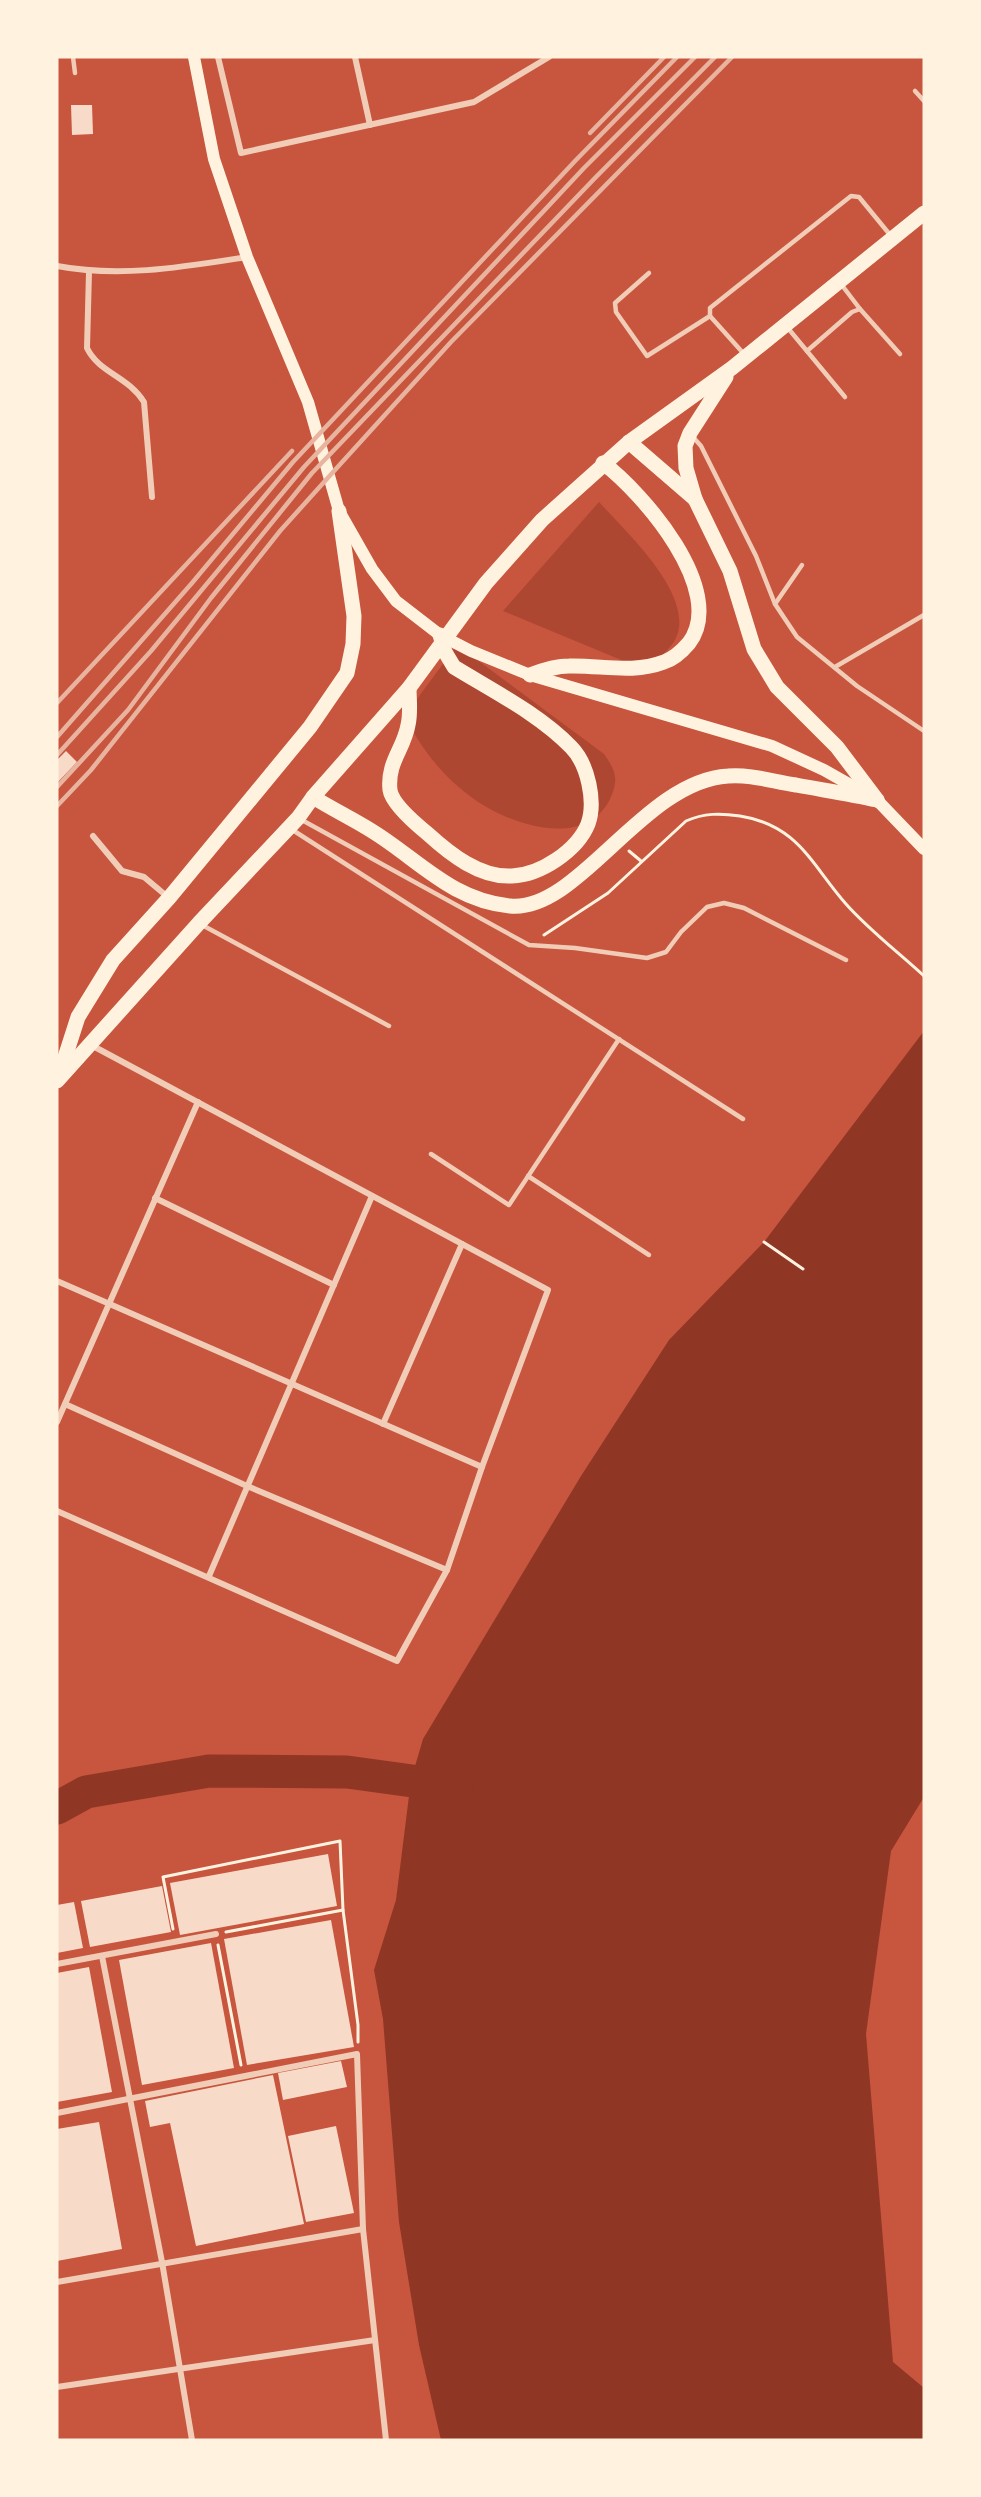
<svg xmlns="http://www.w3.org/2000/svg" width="981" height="2497" viewBox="0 0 981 2497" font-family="'DejaVu Sans',sans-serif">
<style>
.green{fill:#ae4732}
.water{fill:#8f3625}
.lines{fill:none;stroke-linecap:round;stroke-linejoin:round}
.river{stroke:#8f3625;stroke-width:33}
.building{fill:#f7dbc8}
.path{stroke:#fff3e0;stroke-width:3}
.service{stroke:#f1ccb7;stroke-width:4.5}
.minor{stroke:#f1ccb7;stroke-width:6}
.secondary{stroke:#fff3e0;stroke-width:12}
.primary{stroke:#fff3e0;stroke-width:15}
.rail{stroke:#e9b49f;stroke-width:4.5}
</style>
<rect width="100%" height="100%" fill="#c8553d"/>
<g class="green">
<path d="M599 502C625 531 698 597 675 640 671 647 664 653 660 658L626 662 503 611Z"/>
<path d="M457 645 604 754C616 771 619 779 610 799 585 850 510 825 474 799 444 778 419 747 405 715Z"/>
</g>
<path class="water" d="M924 1031V1797L891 1851 866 2034 893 2362 924 2388V2440H441L419 2345 399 2222 383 2019 374 1970 396 1900 411 1780 423 1739 581 1476 669 1340 764 1242Z"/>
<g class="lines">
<path class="river" d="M57 1808 86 1792 209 1771 347 1772 456 1787"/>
</g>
<g class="building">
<path d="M71 105H92L93 134 72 135Z"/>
<path d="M66 751 77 762 57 783V760Z"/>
<path d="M328 1854 337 1906 180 1935 170 1883Z"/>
<path d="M162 1886 171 1932 90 1947 81 1901Z"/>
<path d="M74 1902 83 1948 57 1953V1905Z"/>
<path d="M331 1920 354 2047 247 2065 224 1939Z"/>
<path d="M211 1943 234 2068 142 2085 119 1960Z"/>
<path d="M89 1967 112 2092 57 2102V1973Z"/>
<path d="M341 2061 347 2087 283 2100 278 2073Z"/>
<path d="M273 2075 304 2224 196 2246 170 2123 150 2127 145 2101Z"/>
<path d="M99 2122 122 2249 57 2261V2129Z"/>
<path d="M336 2126 354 2213 306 2222 288 2136Z"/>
</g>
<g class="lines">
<g class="path">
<path d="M629 851 641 861"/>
<path d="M544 935 608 893 686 821C704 813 720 813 740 816 798 825 811 864 846 904 869 930 898 952 924 976"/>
<path d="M764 1242 803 1269"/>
<path d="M343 1910 358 2025V2042"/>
<path d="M173 1929 163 1877 340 1841 343 1910 226 1932"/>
<path d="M218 1945 241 2065"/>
</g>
<g class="service">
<path d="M73 57 75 73"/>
<path d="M915 91 924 101"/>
<path d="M649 273 615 303 616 312 647 356 710 316"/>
<path d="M841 284 860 309"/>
<path d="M787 327 845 397"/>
<path d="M807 351 852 312 860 309 900 354"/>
<path d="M744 354 710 316V308L851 196 859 197 891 236"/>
<path d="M693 437 701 446 756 556 775 604 797 637 857 686 924 731"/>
<path d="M775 604 802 565"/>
<path d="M835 667 924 615"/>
<path d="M300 819 529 945 575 948 647 958 666 952 681 932 707 907 724 903 744 908 846 960"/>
<path d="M291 829 743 1119"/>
<path d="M202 925 389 1026"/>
<path d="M431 1154 509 1205 619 1039"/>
<path d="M528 1176 649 1255"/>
</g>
<g class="minor">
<path d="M218 57 241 153 474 102 549 57"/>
<path d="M355 57 370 125"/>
<path d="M57 266C121 278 183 267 247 257"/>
<path d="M89 272 87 348C99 373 128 376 144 402L152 497"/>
<path d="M93 836 122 871 144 877 169 898"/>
<path d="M155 1198 334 1285"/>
<path d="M57 1281 482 1467"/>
<path d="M65 1404 247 1486 447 1570"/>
<path d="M57 1422 198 1102"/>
<path d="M383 1424 462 1244"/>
<path d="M57 1511 397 1661 447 1570 482 1467 548 1290 91 1045"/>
<path d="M209 1576 372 1196"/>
<path d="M102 1956 162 2262 192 2440"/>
<path d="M57 1964 216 1934"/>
<path d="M57 2113 357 2054 363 2229 386 2440"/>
<path d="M57 2282 363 2229"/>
<path d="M57 2387 375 2340"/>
</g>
<path class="secondary" d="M194 57 214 159 247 257 308 402 339 511 372 569 396 601 440 635 471 651 530 675 772 746 824 770 877 800 924 849"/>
<g class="primary">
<path d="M726 377 690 433 685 446 686 468 695 499 730 571 754 649 777 687 837 747 877 800"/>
<path d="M629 442 695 499"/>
<path d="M530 675C543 670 555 666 569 666 602 665 632 674 664 662 673 659 683 650 689 643 728 591 643 493 603 463"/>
<path d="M409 688C409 700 411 713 408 725 404 749 387 762 390 790 392 804 417 825 428 834 450 854 480 878 512 876 540 875 577 851 588 824 596 802 588 764 571 747 539 714 493 691 454 667L445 652 440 635"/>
<path d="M313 797C332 809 353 819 372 831 419 860 451 900 510 906 578 913 643 781 728 776 751 774 774 782 796 785 823 790 850 794 877 800"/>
<path d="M59 1076 78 1017 113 960 169 898 310 727 347 673 353 644 354 616 339 511"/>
<path d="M57 1081 199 923 298 818 313 797 409 688 486 583 542 520 629 442 732 368 924 213"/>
</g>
<g class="rail">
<path d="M590 133 664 57"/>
<path d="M57 703 292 451"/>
<path d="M57 737 192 583 293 462 576 160 677 57"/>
<path d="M57 755 151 651 304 467 584 168 695 57"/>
<path d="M57 787 128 710 211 598 312 473 595 178 715 57"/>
<path d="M57 806 91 770 280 531 325 481 451 342 732 57"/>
</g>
</g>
<rect width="981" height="2497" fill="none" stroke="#fff3e0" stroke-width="117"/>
</svg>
